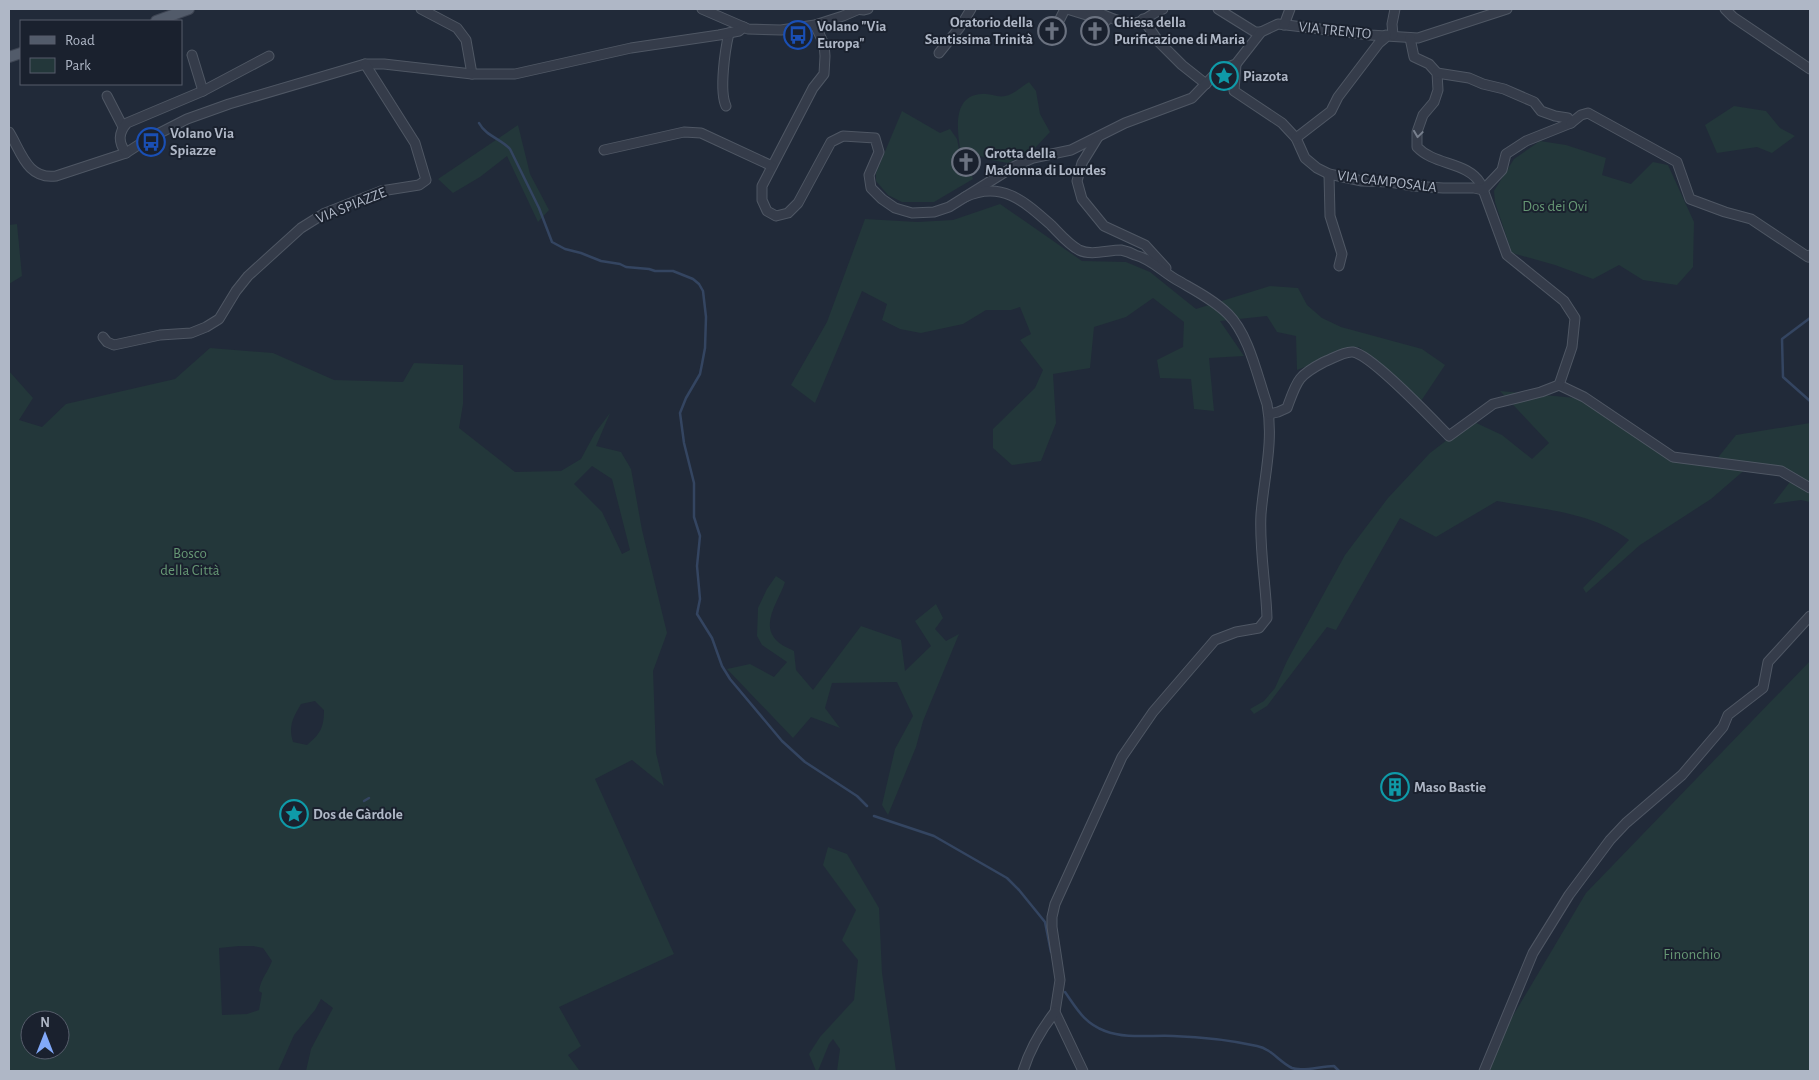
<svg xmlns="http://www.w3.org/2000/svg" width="1819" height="1080" viewBox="0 0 1819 1080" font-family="'Alegreya Sans',sans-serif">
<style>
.green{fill:#23373a;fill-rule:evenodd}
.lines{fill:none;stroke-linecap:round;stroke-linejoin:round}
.stream{stroke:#344561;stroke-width:2.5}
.minor-casing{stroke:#4f5764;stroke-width:11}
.major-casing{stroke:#3e4553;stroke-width:12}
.minor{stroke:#353c4a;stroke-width:9}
.major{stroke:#525b6a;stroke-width:10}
.oneway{stroke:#78808e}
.labels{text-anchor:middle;stroke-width:4;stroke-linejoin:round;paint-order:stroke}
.poi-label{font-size:15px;font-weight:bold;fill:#afb7c6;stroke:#1a212e;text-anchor:start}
.street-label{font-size:15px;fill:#afb7c6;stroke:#1a212e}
.park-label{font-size:15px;fill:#669774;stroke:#1a212e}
</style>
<rect width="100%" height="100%" fill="#212a39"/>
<g class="green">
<path d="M1029 82 1036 91 1040 114 1050 132 1035 148 1008 163 991 160 960 148C957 128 953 95 982 94 989 93 998 98 1005 96 1013 95 1022 86 1029 82Z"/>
<path d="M1734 106 1766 111 1780 128 1795 136 1772 153 1757 147 1717 153 1705 125Z"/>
<path d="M902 111 940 133 950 129 957 139 960 154 965 157 973 179 934 202H902L888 195 876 181V173Z"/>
<path d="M518 125 530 174 549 210 538 222 507 156 480 177 453 193 438 179Z"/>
<path d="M1540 141 1566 145 1606 158 1602 175 1631 184 1653 162 1668 165 1694 222 1693 267 1677 285 1643 280 1619 265 1593 279 1555 265 1512 253 1495 202 1494 191 1514 159Z"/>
<path d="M1000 204 1082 261 1126 262 1150 272 1196 309 1270 286 1298 288 1307 305 1322 318 1341 327 1422 349 1445 365 1421 401 1359 347 1297 370 1296 336 1277 332 1267 316 1220 321 1244 356 1209 358 1214 411 1194 409 1191 379 1160 378 1157 360 1183 347 1184 322 1153 298 1126 317 1094 327 1090 368 1053 374 1056 423 1041 461 1012 465 993 448V429L1035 388 1043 370 1020 340 1031 334 1020 307 1011 310H986L963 324 921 333 900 329 882 320 887 304 862 291 815 403 791 385 827 322 865 219 917 222 953 220Z"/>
<path d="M17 224 22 276 9 284V225Z"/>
<path d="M210 348 273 353 334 380 403 382 414 363 463 365V404L459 428 515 472 561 471 581 459 595 433 610 413 596 446 621 452 631 469 642 530 667 633 653 671 656 753 664 786 632 760 595 779 674 954 559 1007 581 1046 568 1055 579 1070 576 1071H306L311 1049 333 1008 321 999 315 1010 294 1035 278 1071H9V371L33 398 19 420 42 427 66 404 175 379ZM592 466 612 479 630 550 622 554 602 512 574 484ZM315 701 324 710C324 728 320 734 307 745L293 742C288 726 293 718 301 704ZM239 946H253L263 948 272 961C267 974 261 978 259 991L262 993 259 1010 247 1014 222 1015 219 948ZM30 1020H60V1050H30Z"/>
<path d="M1500 391 1576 398 1675 462 1712 465 1736 435 1810 423V502L1801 500 1773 504 1796 474 1748 467 1711 499 1640 545 1586 593 1583 588 1629 540C1592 512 1541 509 1497 501L1436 537 1400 518 1336 630 1327 627 1267 706 1254 714 1250 709 1264 701 1275 688 1287 661 1345 555 1388 498 1430 453 1472 421 1502 435 1532 459 1549 443Z"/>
<path d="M776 576 785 582C780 599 759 624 777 641 781 645 788 648 794 651L796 670 813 690 861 626 901 640 905 671 931 646 915 621 936 604 943 618 935 629 946 641 959 634 923 721 916 747 888 815 882 805 895 749 913 716 897 682 832 683 825 708 840 728 811 717 793 738 727 669 750 664 774 677 787 662 762 645 757 636 758 608 767 589Z"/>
<path d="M1810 661V1071H1486L1508 1024 1586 893Z"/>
<path d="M828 847 847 854 879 908 882 973 896 1071H837L840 1049 833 1039 829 1044 818 1071H816L809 1054 820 1037 854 1000 858 960 842 940 856 910 823 865Z"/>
</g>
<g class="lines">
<g class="stream">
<path d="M479 123C486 136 501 139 510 149L539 208 552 242 565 249 581 253 601 261 620 264 626 267 649 269 655 271H673L693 279 699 284 703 291 706 317 705 348 702 364 700 374 686 398 680 413 684 443 694 483V517L700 536 697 566 700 599 697 614 712 638 722 666 730 679 782 741 805 762 857 796 867 806"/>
<path d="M1810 318 1782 339 1783 377 1810 401"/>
<path d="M364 801 369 798"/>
<path d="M874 816 934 836 1007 878 1019 890 1045 922 1051 952"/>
<path d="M1065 992C1077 1009 1084 1023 1105 1031 1126 1039 1151 1035 1173 1036 1201 1037 1230 1040 1257 1046 1272 1049 1279 1062 1292 1068 1302 1072 1321 1066 1334 1066L1339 1071"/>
</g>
<defs>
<g id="minor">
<path d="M421 9 457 28 466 40 472 74"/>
<path d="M702 9 748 29 781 30 815 25 843 16 857 10"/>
<path d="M855 9 864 10 868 9"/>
<path d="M1067 9 1106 21"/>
<path d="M1090 9C1103 14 1125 27 1139 22 1147 19 1154 12 1163 9"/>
<path d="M1218 9 1255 32H1261"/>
<path d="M1725 9 1733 17 1810 69"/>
<path d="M1060 19 1065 9"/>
<path d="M1143 19 1159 42 1182 65 1206 84"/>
<path d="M815 25 824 44 825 56 824 74 813 88 762 186V200L767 211 776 216 788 213 798 203 831 142 843 136 875 138 879 152 869 175 871 188 882 199 895 208 912 213 934 212 949 207 1013 167 1033 158 1071 150 1125 123 1192 98 1218 71 1236 64 1261 32 1278 24 1370 35 1418 38 1507 9"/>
<path d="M1284 25 1290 9"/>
<path d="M1393 35 1392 24 1395 9"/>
<path d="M1410 38 1414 57 1429 64 1437 73 1438 90 1434 102 1423 115 1417 132V147C1435 166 1467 161 1481 184L1507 255 1564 301 1575 318 1572 347 1559 385 1584 397 1673 457 1781 471 1810 488"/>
<path d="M939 53 960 27 971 9"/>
<path d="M192 55 203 91"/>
<path d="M1236 64 1234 91 1282 123 1296 138 1305 158 1317 168 1329 174 1362 181 1390 182 1413 186 1443 188H1474L1483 190 1502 170 1506 154 1526 141 1571 123 1568 118 1555 116 1541 111 1534 102 1504 89 1483 84 1469 78 1437 73"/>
<path d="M107 96 123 127"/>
<path d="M726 106C719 91 725 50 729 33"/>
<path d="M1571 123 1581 115 1588 113 1677 162 1690 199 1725 212 1751 219 1808 257 1810 255"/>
<path d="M9 132C21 151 27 180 56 176L126 153 146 140 187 119 229 104 365 64H384L472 74H515L631 48 719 35 739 31 744 27"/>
<path d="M1098 137 1082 163 1077 181 1082 199 1104 226 1145 245 1166 268"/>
<path d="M1296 138 1331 111 1338 97 1379 43 1385 38 1386 35"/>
<path d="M604 150 684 132 701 133 772 166"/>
<path d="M126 153C118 142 118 133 127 123L203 91 269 56"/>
<path d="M1329 174 1330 216 1342 254 1339 266"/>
<path d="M965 197C1001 180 1024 201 1051 225 1060 234 1068 244 1079 250 1091 256 1108 250 1121 250 1126 251 1131 253 1135 255 1151 259 1163 272 1177 280 1194 290 1214 300 1228 314 1249 335 1257 375 1267 404 1274 441 1264 477 1261 514 1259 548 1266 584 1267 618L1259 628 1236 632 1215 640 1153 712 1122 757 1055 904 1052 917V927L1060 980 1055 1012 1083 1071"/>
<path d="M103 337 107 342 114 345 160 335 191 333 206 327 219 319 236 291 248 276 301 228 325 213 381 191 419 185 426 180 415 143 365 64"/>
<path d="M1269 414 1278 412 1287 408C1297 381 1297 376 1324 362 1332 359 1344 351 1353 352 1372 355 1432 419 1449 436L1493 404 1541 392 1559 385"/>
<path d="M1023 1071C1030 1049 1040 1031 1055 1012"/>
<path d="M1484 1071 1533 953 1569 895 1610 840 1626 823 1682 775 1723 727 1728 715 1763 688 1768 662 1810 616"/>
</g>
<g id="major">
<path d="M156 21 189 9"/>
<path d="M9 57 21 53"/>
</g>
</defs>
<use href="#minor" class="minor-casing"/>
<use href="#major" class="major-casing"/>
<use href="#minor" class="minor"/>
<use href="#major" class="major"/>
</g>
<defs><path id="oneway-chevron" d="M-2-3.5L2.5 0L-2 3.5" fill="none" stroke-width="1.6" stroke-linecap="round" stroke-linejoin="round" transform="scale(1.25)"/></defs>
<use class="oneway" href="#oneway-chevron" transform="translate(1418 134) rotate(98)"/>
<defs>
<symbol id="church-ring" viewBox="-11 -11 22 22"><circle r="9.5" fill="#1a212e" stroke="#6b7280" stroke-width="1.5"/><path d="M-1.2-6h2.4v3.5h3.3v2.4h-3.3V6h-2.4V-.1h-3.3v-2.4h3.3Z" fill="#6b7280"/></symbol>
<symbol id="bus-ring" viewBox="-11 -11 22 22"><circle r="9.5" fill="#1a212e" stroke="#1a4fb4" stroke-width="1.5"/><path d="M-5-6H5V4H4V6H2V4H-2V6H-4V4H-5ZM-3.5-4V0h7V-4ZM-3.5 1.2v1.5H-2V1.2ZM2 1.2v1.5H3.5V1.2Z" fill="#1a4fb4"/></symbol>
<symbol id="sight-ring" viewBox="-11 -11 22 22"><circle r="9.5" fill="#1a212e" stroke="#0f9aa8" stroke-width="1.5"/><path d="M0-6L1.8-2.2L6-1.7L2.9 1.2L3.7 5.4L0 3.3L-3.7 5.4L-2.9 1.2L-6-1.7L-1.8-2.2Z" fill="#0f9aa8"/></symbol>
<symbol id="building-ring" viewBox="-11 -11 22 22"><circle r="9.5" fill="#1a212e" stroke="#0f9aa8" stroke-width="1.5"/><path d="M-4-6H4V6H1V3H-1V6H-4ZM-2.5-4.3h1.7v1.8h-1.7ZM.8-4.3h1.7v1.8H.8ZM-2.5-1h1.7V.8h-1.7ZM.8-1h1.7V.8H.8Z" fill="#0f9aa8"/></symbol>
</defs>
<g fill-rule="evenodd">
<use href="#church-ring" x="1036" y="15" width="32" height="32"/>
<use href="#church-ring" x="1079" y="15" width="32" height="32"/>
<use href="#bus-ring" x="782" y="19" width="32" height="32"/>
<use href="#sight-ring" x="1208" y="60" width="32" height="32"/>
<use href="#bus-ring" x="135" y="126" width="32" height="32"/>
<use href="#church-ring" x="950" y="146" width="32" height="32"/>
<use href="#building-ring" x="1379" y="771" width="32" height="32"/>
<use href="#sight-ring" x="278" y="798" width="32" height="32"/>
</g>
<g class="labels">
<g class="poi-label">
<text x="1033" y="27" text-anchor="end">Oratorio della<tspan x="1033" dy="17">Santissima Trinità</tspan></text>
<text x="1114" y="27">Chiesa della<tspan x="1114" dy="17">Purificazione di Maria</tspan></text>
<text x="817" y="31">Volano "Via<tspan x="817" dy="17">Europa"</tspan></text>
<text x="1243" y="81">Piazota</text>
<text x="170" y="138">Volano Via<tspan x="170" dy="17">Spiazze</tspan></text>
<text x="985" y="158">Grotta della<tspan x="985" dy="17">Madonna di Lourdes</tspan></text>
<text x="1414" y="792">Maso Bastie</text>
<text x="313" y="819">Dos de Gàrdole</text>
</g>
<g class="street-label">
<text transform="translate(1335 30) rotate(6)" y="5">VIA TRENTO</text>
<text transform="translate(1387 181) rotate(7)" y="5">VIA CAMPOSALA</text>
<text transform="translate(351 205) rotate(-22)" y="5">VIA SPIAZZE</text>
</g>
<g class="park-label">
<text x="1555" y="211">Dos dei Ovi</text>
<text x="190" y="558">Bosco<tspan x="190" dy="17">della Città</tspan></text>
<text x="1692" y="959">Finonchio</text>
</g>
</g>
<rect width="1819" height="1080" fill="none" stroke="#afb7c6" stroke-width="20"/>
<rect x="20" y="20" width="162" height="65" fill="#1a212e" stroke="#565d6b"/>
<rect x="30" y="36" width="25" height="8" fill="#525b6a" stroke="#565d6b"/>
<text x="65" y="45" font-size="15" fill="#afb7c6">Road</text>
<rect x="30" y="58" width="25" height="15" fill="#23373a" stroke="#565d6b"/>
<text x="65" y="70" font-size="15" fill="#afb7c6">Park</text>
<g transform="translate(45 1035)"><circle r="24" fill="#1a212e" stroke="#565d6b"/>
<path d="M0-4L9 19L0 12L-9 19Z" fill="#81a9f9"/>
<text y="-8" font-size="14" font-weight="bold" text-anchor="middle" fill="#afb7c6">N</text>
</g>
</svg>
